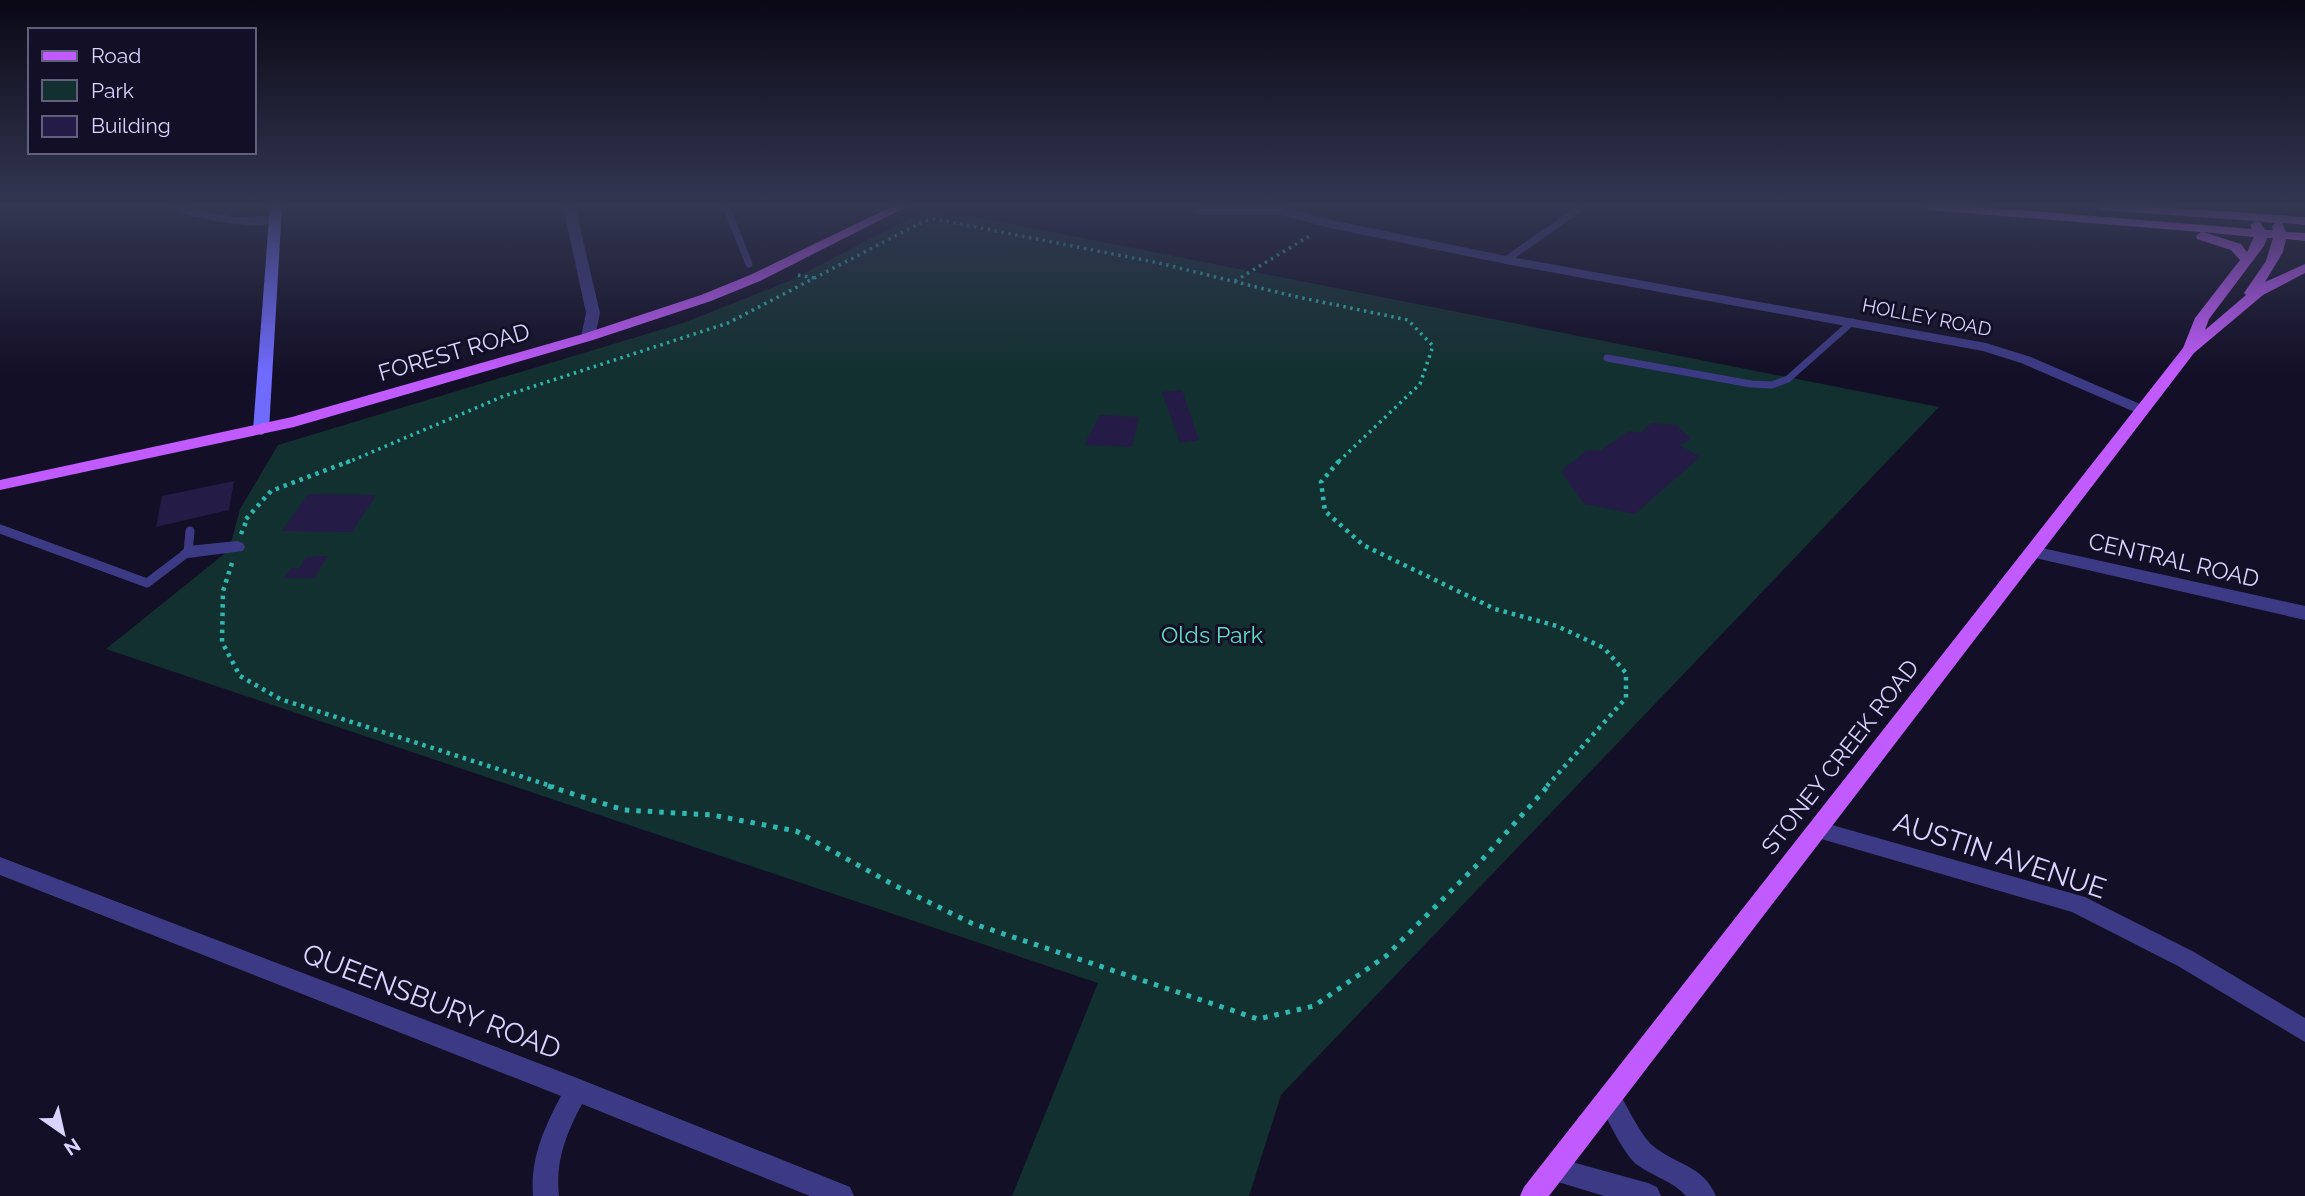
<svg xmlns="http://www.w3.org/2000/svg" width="2305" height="1196" viewBox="0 0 2305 1196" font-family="Raleway,sans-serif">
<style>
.green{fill:#12302f}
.building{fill:#241b47}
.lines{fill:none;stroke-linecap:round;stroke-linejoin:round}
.path-far2{stroke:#2fb8b0;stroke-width:3.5;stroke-dasharray:2.5 4.5;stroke-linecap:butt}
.path-far1{stroke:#2fb8b0;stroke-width:4.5;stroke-dasharray:3.5 5;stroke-linecap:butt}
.path{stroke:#2fb8b0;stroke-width:5;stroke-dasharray:4.5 7;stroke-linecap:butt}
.lane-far1{stroke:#3d3a85;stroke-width:7}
.lane{stroke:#3d3a85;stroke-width:9}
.street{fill:#3d3a85;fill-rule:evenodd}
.secondary{fill:#6f6bff;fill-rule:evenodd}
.primary{fill:#c25bff;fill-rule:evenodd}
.labels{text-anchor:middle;stroke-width:6;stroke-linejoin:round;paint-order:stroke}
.far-street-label{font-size:19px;fill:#d9d4ff;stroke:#130f26}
.street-label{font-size:23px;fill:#d9d4ff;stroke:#130f26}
.park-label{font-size:23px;fill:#5fe0c0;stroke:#130f26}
.near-street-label{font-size:28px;fill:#d9d4ff;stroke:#130f26}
</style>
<rect width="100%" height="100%" fill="#130f26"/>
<path class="green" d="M930 208 1939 407 1281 1095 1249 1196H1012L1098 983 106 649 229 550 240 509 278 445 683 323 789 281Z"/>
<g class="building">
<path d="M1182 390 1199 440 1180 443 1162 392Z"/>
<path d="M1100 415 1139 417 1132 447 1084 445Z"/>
<path d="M1652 423 1676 425 1691 439 1680 445 1700 457 1635 514 1584 504 1561 471 1587 450H1601L1629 431 1640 433Z"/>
<path d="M234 481 229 510 156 527 162 496Z"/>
<path d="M308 494 376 495 352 532 282 531Z"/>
<path d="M328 556 314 578H284L291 568H299L306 557Z"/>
</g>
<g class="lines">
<g class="path-far2">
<path d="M798 275 815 278"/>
<path d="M1235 281 1311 235"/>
<path d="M346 463 504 396 728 323 924 221 935 219 1159 263 1293 296 1408 320 1433 346 1420 384 1337 463"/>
</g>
<g class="path-far1">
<path d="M1339 461 1321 482 1325 511 1363 545 1495 609 1557 626 1604 648 1626 673V698L1546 787"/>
<path d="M246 519 271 491 350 461"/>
<path d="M241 534 246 522"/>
<path d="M232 563 223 591 222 642 240 676 280 699 554 787"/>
</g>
<path class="path" d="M548 786 624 810 712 815 796 831 894 885 971 923 1258 1019 1314 1006 1386 956 1480 862 1548 786"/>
<g class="lane-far1">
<path d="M726 206 749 264"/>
<path d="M1506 260 1583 206"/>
<path d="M1607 358 1751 384 1772 385 1788 379 1852 322"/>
</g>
<path class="lane" d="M0 529 147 583 188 552 190 531"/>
<g class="street">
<path d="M167 206C192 205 214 215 238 217 251 218 271 212 281 220 265 233 183 218 167 206Z"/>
<path d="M563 206H575L600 313 595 337 588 341 581 337 586 313Z"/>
<path d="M1263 206 1282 207 1331 220 1506 256 1986 343 2031 357 2147 407 2150 410 2147 413H2137L2021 363 1983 351 1506 264 1330 228 1281 215H1199L1193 211 1199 207Z"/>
<path d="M237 541 243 543 245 547 243 551 188 558 180 552 188 546Z"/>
<path d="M2033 546 2305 606V620L2027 556 2025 552Z"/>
<path d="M1818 821 2085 897 2194 952 2305 1018V1042L2178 966 2072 912 1811 836 1808 830 1811 824Z"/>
<path d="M0 857 577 1078 850 1187 854 1196H810L582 1104C566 1134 555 1161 559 1196H533C530 1159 544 1128 561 1096L0 875Z"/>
<path d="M1609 1086 1617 1090C1627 1105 1640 1135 1653 1146 1676 1165 1703 1165 1716 1196H1686C1673 1181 1652 1176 1636 1164 1624 1154 1604 1114 1597 1098L1601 1090Z"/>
<path d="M1554 1157 1648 1183 1657 1187 1661 1196H1604L1545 1178 1542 1169 1545 1160Z"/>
</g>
<path class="secondary" d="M270 206H282L269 430 261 435 253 430Z"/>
<g class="primary">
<path d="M893 206H908L760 281 711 301 593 340 294 427 0 490V480L292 417 583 334 701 295 750 275Z"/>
<path d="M1923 206H1971L2252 229 2250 225 2256 221 2101 210 2095 206H2148L2305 217V225L2282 223 2286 232 2305 233V241L2286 239 2283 252 2265 282 2305 264V273L2263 295 2194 353 1549 1196H1520L1524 1187 2183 348 2195 318 2240 260 2231 250 2197 239 2196 236 2201 232 1929 210ZM2256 221 2276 223 2272 226 2273 230H2265L2260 222ZM2203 232 2254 237 2247 252 2241 244ZM2267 238H2273L2266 261 2244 293 2246 295 2205 330 2209 319 2264 246Z"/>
</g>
</g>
<linearGradient id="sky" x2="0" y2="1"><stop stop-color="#0a0815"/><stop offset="0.55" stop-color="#333752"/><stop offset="1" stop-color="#333752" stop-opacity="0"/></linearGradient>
<rect width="2305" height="373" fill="url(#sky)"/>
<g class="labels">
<g class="far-street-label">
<text transform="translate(1927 317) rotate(11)" y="7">HOLLEY ROAD</text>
</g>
<g class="street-label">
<text transform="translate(454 352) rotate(-16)" y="8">FOREST ROAD</text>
<text transform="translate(2174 560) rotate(13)" y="8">CENTRAL ROAD</text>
<text transform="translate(1840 757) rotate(-52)" y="8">STONEY CREEK ROAD</text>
</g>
<g class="park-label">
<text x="1212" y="643">Olds Park</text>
</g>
<g class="near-street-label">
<text transform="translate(2000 855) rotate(18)" y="10">AUSTIN AVENUE</text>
<text transform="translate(432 1001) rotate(21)" y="10">QUEENSBURY ROAD</text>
</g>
</g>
<rect x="28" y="28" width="228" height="126" fill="#130f26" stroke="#625e7d" stroke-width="2"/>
<rect x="42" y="51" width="35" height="10" fill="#c25bff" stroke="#625e7d" stroke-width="2"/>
<text x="91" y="63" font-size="21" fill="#d9d4ff">Road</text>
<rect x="42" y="80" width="35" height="21" fill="#12302f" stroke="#625e7d" stroke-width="2"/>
<text x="91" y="98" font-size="21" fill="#d9d4ff">Park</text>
<rect x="42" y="116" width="35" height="21" fill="#241b47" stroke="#625e7d" stroke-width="2"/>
<text x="91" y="133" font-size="21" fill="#d9d4ff">Building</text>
<g transform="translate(63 1133) rotate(146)" stroke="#130f26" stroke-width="5" paint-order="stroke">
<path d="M0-5L12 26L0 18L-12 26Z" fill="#d9d4ff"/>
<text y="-10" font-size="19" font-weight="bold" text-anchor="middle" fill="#d9d4ff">N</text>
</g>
</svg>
